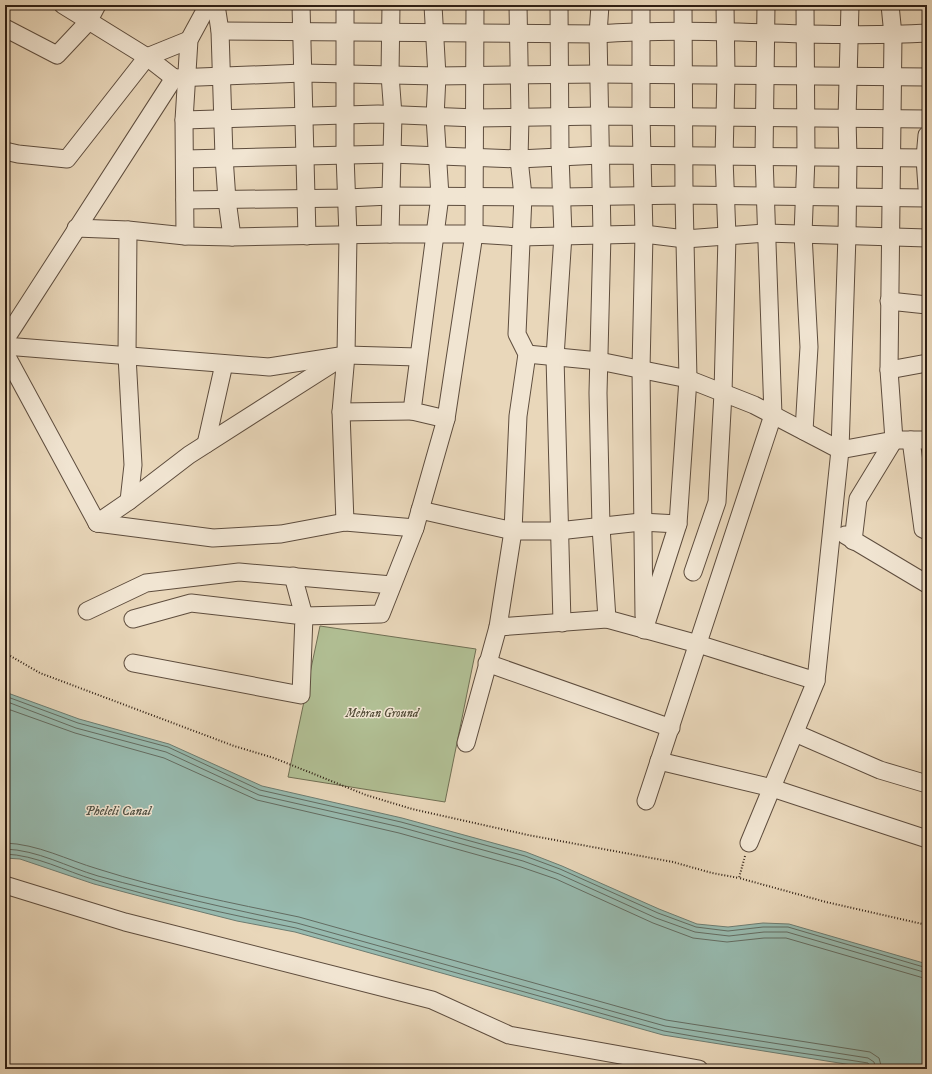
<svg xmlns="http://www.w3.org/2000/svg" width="932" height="1074" viewBox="0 0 932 1074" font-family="'IM FELL DW Pica',serif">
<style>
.green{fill:#b1bf94;stroke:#706f54}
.water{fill:#97baaf;stroke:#6d7c71}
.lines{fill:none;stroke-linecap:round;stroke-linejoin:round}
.shore{stroke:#636c62;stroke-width:1}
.minor-casing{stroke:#5e4d3e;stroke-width:19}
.path{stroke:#2f1f14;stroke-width:2;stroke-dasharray:1 2;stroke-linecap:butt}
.minor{stroke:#f1e5d2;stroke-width:17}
.labels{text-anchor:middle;stroke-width:3;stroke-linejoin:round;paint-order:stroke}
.park-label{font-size:12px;font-style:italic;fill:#564f3a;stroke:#f1e5d2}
.water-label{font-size:13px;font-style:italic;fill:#4e4e42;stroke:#f1e5d2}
</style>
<rect width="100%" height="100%" fill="#e9d7ba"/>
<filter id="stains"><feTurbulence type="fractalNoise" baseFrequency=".005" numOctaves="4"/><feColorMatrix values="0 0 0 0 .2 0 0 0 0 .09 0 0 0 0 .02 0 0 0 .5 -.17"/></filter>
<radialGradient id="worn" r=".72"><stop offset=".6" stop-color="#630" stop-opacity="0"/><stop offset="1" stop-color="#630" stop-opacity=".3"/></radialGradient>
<path class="green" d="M320 626 476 649 445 802 288 777Z"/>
<path class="water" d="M5 692 79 719 169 744 262 786 402 818 526 852 562 866 659 909 697 924 728 927 763 923 789 924 927 964V1069H877L663 1035 295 932 237 921 158 901 94 884 20 859 5 858Z"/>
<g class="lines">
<g class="shore">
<path d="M5 696 78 723 168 747 260 790 401 822 525 856 560 869 658 913 696 927 728 931 763 927H788L927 968"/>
<path d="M5 701 76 728 166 752 259 795 400 827 523 861 559 874 656 918 695 932 729 936 764 932H787L927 973"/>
<path d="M5 708 75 733 164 758 257 800 399 833 521 867 556 879 653 923 693 938 727 942 764 938H786L927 979"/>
<path d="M5 843C38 844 67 860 98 869 164 890 232 903 299 917L666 1020 870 1052 879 1058 882 1069"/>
<path d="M5 849C38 850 67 867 98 876 164 894 230 909 297 923L665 1026 868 1058 874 1062 876 1069"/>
<path d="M5 854C36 855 65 871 95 880 161 900 228 914 296 928L664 1031 732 1043 849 1060 868 1063 871 1069"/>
</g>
<defs>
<g id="minor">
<path d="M63 5 147 57 174 78 303 73 437 76 598 74 927 77"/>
<path d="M208 5 189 40 184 120 378 114 476 118 599 116 927 119"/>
<path d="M216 5 220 31 224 157 227 200 232 237"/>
<path d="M301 5 307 236"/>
<path d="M433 5 437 76 435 117 440 196 412 411 446 419"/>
<path d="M559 5 560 156 563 235 555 357 562 623"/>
<path d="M600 5 598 34 602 234 598 393 601 527 607 619"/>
<path d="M641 5V117L644 234 641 369 644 616"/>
<path d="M5 28 57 55 88 22 97 5"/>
<path d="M220 31 598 34C707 26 817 39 927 33"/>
<path d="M184 120 185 236"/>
<path d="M927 135 925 158 927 188"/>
<path d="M5 151 18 154 67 159 147 57 189 40"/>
<path d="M185 159 391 154 519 159 600 155 927 158"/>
<path d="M185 200 347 198 390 196 562 197 684 195 927 198"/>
<path d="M76 228 128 230 185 236 232 237 390 234H474L520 237 644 234 685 239 766 233 927 238"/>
<path d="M390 234 393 115 390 75 391 5"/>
<path d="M889 301 927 305"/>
<path d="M5 340 174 78"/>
<path d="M5 346 269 367 346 355 418 357"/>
<path d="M5 353 97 523"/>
<path d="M527 354 599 361 688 379 754 405 840 450 894 440H927"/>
<path d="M889 370 927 363"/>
<path d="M341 412 412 411"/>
<path d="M804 431 809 347 803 234 806 157 805 5"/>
<path d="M911 440 923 529 927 531"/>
<path d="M206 444 224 364"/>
<path d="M129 501 189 455 341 358"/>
<path d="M420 510 513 531H558L641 522 678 524"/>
<path d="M345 522 341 412 346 355 348 236 345 155V5"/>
<path d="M97 523 213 538 281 534 345 522 415 528"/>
<path d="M97 523 129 501 133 465 127 356 128 230"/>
<path d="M845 535 927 584"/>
<path d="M853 541 858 499 894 440 889 370 893 35 890 5"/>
<path d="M693 572 717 502 723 393 727 236 724 158 726 75 725 5"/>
<path d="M293 576 304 616 381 614 415 528 446 419 474 234 475 5"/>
<path d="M87 611 146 583 239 572 392 585"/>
<path d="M498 627 607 619 698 644 816 681 840 450 847 235 848 158 847 118 850 5"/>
<path d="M644 630 678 524 688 379 684 195 683 5"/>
<path d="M133 663 301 695 304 616 191 603 133 619"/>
<path d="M487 663 671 728"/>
<path d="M795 733 880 770 927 784"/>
<path d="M466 743 498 627 513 531 518 416 527 354 517 334 523 196 519 159 520 117 518 5"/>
<path d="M659 761 772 788 927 839"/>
<path d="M646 801 773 415 764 157 766 5"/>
<path d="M749 843 816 681"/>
<path d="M5 885 125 922 432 1000 509 1035 699 1069"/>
</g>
</defs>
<use href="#minor" class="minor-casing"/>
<g class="path">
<path d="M5 653 40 673 234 746 274 758 366 795 412 809 528 835 673 862 712 873 739 878"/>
<path d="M745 856 739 878 826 902 927 925"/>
</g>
<use href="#minor" class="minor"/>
</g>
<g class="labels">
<g class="park-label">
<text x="382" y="717">Mehran Ground</text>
</g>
<g class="water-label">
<text x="118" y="815">Pheleli Canal</text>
</g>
</g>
<rect width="932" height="1074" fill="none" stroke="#e9d7ba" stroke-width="20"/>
<rect x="6" y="6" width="920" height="1062" fill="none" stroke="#2f1f14" stroke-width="2"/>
<rect x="10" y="10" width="912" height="1054" fill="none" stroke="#2f1f14"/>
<rect width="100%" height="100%" filter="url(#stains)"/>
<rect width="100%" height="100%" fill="url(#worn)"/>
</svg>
